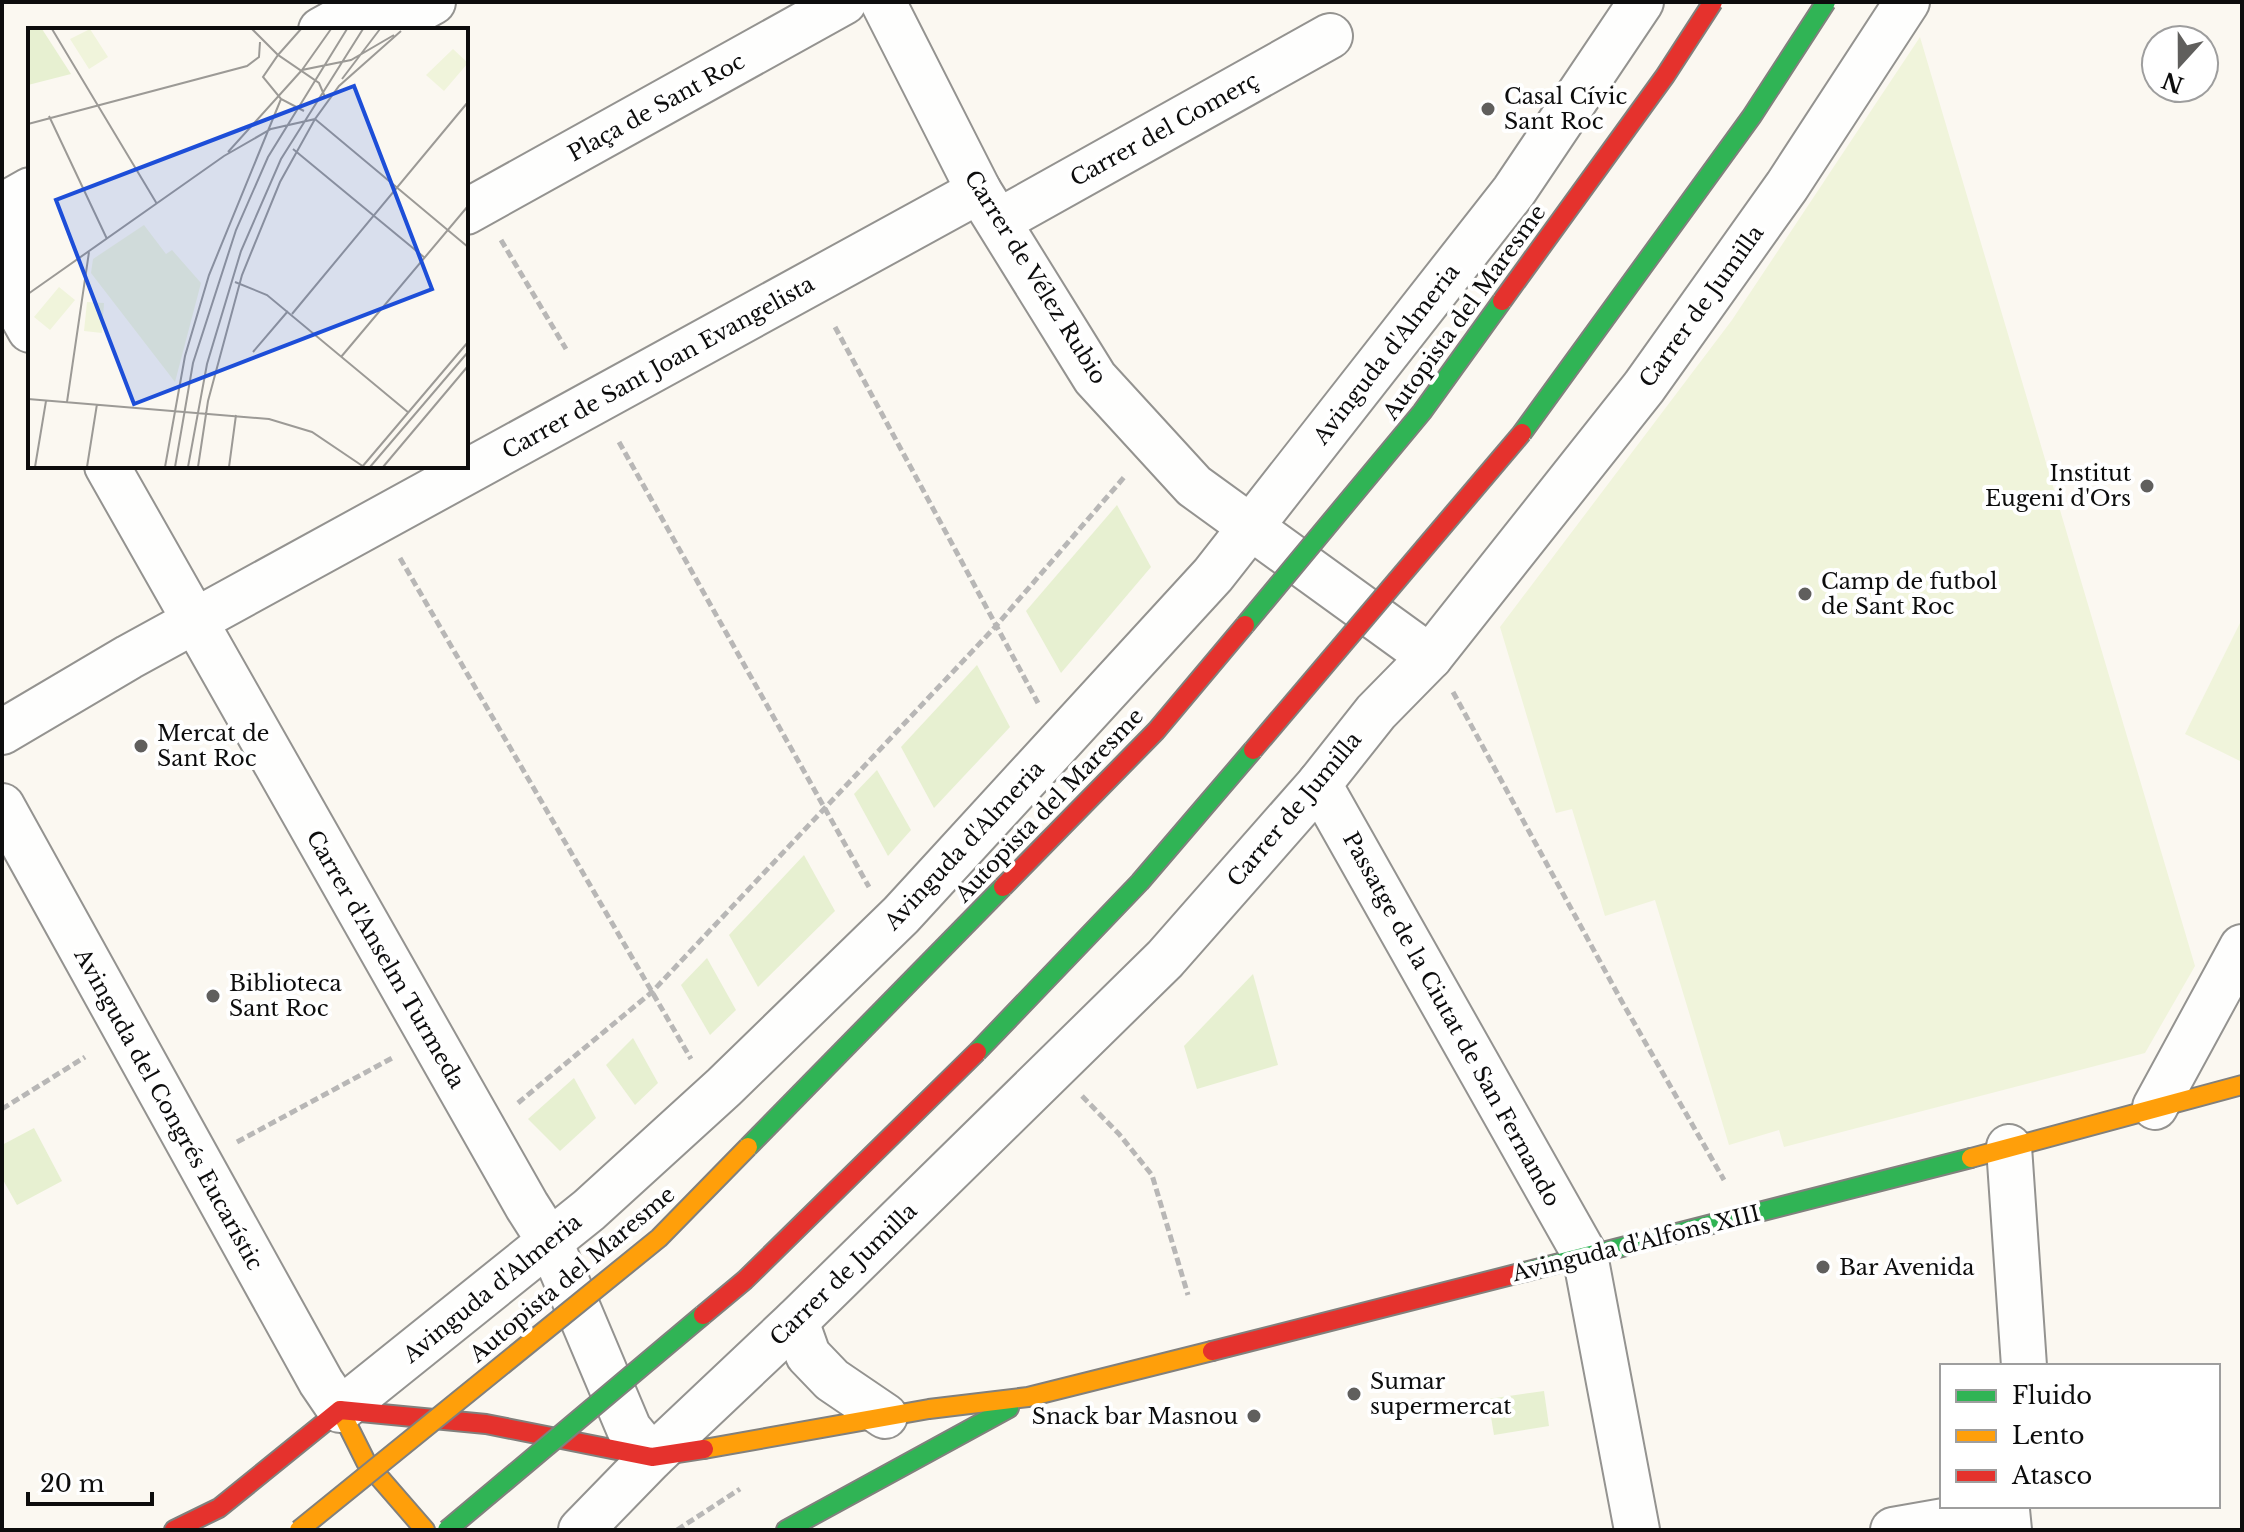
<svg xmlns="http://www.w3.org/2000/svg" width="2244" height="1532" viewBox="0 0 2244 1532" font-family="'Libre Baskerville',serif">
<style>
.green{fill:#e7f0d1}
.pitch{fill:#f0f4db}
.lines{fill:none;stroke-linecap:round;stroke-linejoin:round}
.street-casing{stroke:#949390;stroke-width:48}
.fast-casing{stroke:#81807d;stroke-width:22}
.slow-casing{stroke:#81807d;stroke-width:22}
.jam-casing{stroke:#81807d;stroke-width:22}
.path{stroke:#b8b7b6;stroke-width:5;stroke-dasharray:8 4;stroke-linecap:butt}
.street{stroke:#fefefd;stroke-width:44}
.fast{stroke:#30b455;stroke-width:18}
.slow{stroke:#ff9f0a;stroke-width:18}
.jam{stroke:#e5322d;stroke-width:18}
.fast-bridge-casing{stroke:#81807d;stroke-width:22;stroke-linecap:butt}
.slow-bridge-casing{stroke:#81807d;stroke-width:22;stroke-linecap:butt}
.jam-bridge-casing{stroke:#81807d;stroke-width:22;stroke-linecap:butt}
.fast-bridge{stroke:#30b455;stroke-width:18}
.slow-bridge{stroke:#ff9f0a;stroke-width:18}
.jam-bridge{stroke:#e5322d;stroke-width:18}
.poi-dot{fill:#605f5d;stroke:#fff;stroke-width:3}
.labels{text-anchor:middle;stroke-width:8;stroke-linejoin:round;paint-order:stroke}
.poi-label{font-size:22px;fill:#0d0d0d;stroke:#fff;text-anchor:start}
.street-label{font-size:22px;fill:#0d0d0d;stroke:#fff}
.inset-road{fill:none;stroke:#9c9a96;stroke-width:2}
.view{fill:#1d4ed8;fill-opacity:0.15;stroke:#1d4ed8;stroke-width:4}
.inset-edge{fill:none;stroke:#0d0d0d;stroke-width:4}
</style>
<rect width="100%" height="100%" fill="#fbf8f1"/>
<g class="green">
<path d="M1117 505 1151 567 1061 673 1026 611Z"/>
<path d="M977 665 1010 727 934 808 901 747Z"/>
<path d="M877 770 911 830 888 856 854 794Z"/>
<path d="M804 855 835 911 758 987 729 935Z"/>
<path d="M707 958 736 1010 710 1035 681 985Z"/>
<path d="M1253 974 1278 1065 1197 1089 1184 1046Z"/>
<path d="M633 1038 658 1083 635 1105 606 1065Z"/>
<path d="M574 1078 596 1118 560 1151 528 1119Z"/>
<path d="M34 1128 62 1181 17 1205 2 1178V1145Z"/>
<path d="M1544 1391 1549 1426 1494 1435 1488 1399Z"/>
</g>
<g class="pitch">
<path d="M1920 37 2195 966 2145 1053 1784 1147 1779 1130 1729 1145 1655 900 1605 916 1572 809 1556 813 1500 627 1732 320Z"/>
<path d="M2242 619V762L2185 734Z"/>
</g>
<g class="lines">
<defs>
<g id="street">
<path d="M883 2 979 191 1095 378 1194 486 1430 657"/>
<path d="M321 30 372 2"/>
<path d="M382 30 433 2"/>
<path d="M2 206 30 190"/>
<path d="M466 212 844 2"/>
<path d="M999 221 1330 36"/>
<path d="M30 223 17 238V252L30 274"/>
<path d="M2 280 30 330"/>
<path d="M107 466 527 1206 550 1242 629 1429 652 1457"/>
<path d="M2 732 129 657 979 191"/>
<path d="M1319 784 1585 1255 1637 1530"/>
<path d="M2 806 321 1382 340 1410 589 1210 724 1087 901 915 1213 575 1514 191 1641 2"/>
<path d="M2155 1107 2242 947"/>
<path d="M2009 1147 2024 1366"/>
<path d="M796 1321 808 1355 832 1380 885 1416"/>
<path d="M581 1530 652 1457 796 1321 1165 959 1319 784 1376 712 1430 657 1644 387 1787 186 1907 2"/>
<path d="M1893 1530 2007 1510 2009 1530"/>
</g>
<g id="fast">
<path d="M1524 1272 1971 1158"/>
<path d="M786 1530 1009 1408"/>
</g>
<g id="slow">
<path d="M1971 1158 2242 1085"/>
<path d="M340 1410 366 1462 425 1530"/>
<path d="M704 1449 929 1409 1028 1397 1212 1351"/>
</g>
<g id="jam">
<path d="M1212 1351 1524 1272"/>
<path d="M174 1530 219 1508 340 1410 486 1424 652 1457 704 1449"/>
</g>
</defs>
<use href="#street" class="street-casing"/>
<use href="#fast" class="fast-casing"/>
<use href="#slow" class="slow-casing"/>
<use href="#jam" class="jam-casing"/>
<g class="path">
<path d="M501 240 566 349"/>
<path d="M835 327 1038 703"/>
<path d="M619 442 869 887"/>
<path d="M400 558 691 1059"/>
<path d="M1453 692 1621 1000 1724 1180"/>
<path d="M1082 1096 1119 1134 1152 1175 1188 1295"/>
<path d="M518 1103 652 992 996 626 1126 475"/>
<path d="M2 1109 85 1057"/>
<path d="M237 1142 394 1057"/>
<path d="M677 1530 740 1489"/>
</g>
<use href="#street" class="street"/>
<use href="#fast" class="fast"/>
<use href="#slow" class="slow"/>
<use href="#jam" class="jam"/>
<defs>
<g id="fast-bridge">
<path d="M1522 433 1752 116 1826 2"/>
<path d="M1245 625 1422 412 1502 301"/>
<path d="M977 1052 1140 882 1253 750"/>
<path d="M748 1147 1003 887"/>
<path d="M447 1530 703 1315"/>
</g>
<path id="slow-bridge" d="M299 1530 659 1238 748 1147"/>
<g id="jam-bridge">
<path d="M1502 301 1665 76 1713 2"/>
<path d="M1253 750 1522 433"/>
<path d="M1003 887 1156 731 1245 625"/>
<path d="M703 1315 745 1280 977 1052"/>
</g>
</defs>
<use href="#fast-bridge" class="fast-bridge-casing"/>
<use href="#slow-bridge" class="slow-bridge-casing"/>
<use href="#jam-bridge" class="jam-bridge-casing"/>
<use href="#fast-bridge" class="fast-bridge"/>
<use href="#slow-bridge" class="slow-bridge"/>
<use href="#jam-bridge" class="jam-bridge"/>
</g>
<g class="poi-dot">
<circle cx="1488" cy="109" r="8"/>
<circle cx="2147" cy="486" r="8"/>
<circle cx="1805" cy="594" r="8"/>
<circle cx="141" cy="746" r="8"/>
<circle cx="213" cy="996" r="8"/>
<circle cx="1823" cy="1267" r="8"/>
<circle cx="1354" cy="1394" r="8"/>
<circle cx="1254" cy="1416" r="8"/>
</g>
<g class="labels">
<g class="poi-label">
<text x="1504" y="104">Casal Cívic<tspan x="1504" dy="25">Sant Roc</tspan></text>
<text x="2131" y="481" text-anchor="end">Institut<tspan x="2131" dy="25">Eugeni d'Ors</tspan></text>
<text x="1821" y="589">Camp de futbol<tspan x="1821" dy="25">de Sant Roc</tspan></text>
<text x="157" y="741">Mercat de<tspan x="157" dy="25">Sant Roc</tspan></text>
<text x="229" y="991">Biblioteca<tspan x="229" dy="25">Sant Roc</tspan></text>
<text x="1839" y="1275">Bar Avenida</text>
<text x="1370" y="1389">Sumar<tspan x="1370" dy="25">supermercat</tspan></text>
<text x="1238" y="1424" text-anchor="end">Snack bar Masnou</text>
</g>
<g class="street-label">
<text transform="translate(656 107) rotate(-29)" y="8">Plaça de Sant Roc</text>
<text transform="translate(1164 129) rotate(-29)" y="8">Carrer del Comerç</text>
<text transform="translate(1036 277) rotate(58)" y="8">Carrer de Vélez Rubio</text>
<text transform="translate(1701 306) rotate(-54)" y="8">Carrer de Jumilla</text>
<text transform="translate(1464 312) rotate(-54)" y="8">Autopista del Maresme</text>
<text transform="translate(1386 354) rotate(-52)" y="8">Avinguda d'Almeria</text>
<text transform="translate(658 367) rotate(-29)" y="8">Carrer de Sant Joan Evangelista</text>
<text transform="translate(1049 805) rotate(-46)" y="8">Autopista del Maresme</text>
<text transform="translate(1294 809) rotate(-50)" y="8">Carrer de Jumilla</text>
<text transform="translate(964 845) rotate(-47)" y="8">Avinguda d'Almeria</text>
<text transform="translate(386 959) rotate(60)" y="8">Carrer d'Anselm Turmeda</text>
<text transform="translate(1452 1019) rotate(61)" y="8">Passatge de la Ciutat de San Fernando</text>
<text transform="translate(169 1109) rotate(61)" y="8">Avinguda del Congrés Eucarístic</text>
<text transform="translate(1636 1243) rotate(-14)" y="8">Avinguda d'Alfons XIII</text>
<text transform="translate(572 1274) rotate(-40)" y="8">Autopista del Maresme</text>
<text transform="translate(843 1274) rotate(-44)" y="8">Carrer de Jumilla</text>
<text transform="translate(492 1288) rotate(-39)" y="8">Avinguda d'Almeria</text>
</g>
</g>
<g transform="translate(28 28)">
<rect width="440" height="440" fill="#fbf8f1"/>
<path d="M0 1H14L43 46 0 57Z" fill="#e7f0d1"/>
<path d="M62 1 80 29 61 41 42 11ZM425 21 440 35 416 63 398 47ZM116 197 138 226 144 222 173 255 147 354 63 245 65 231ZM31 259 47 272 22 302 6 289ZM59 274 76 275 74 305 56 303Z" fill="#f0f4db"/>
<path class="inset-road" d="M24 1 129 176M224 1 250 27 273 1M274 42 303 1M314 51 352 1M276 83 253 71 235 49 250 27 291 55 297 69M21 88 79 211M0 96 219 38 231 29 232 14M265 121 397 230M200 124 274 42 323 32 366 7M207 254 239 267 381 385M0 266 196 128 243 101 287 91 311 58 373 3M264 286 440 74M225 324 260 283M313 329 440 178M0 371 241 391 284 404 336 439M39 374 61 224M7 439 18 373M59 439 69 376M137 439 157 328 181 247 253 71M147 439 165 335 208 202 240 129 319 1M160 439 179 336 213 223 253 131 335 1M170 439 180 373 214 247 252 154 287 91 440 219M201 439 208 387M334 439 440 314M342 439 440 324M355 439 440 338"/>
<path class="view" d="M326 58 404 261 106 376 28 172Z"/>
<rect width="440" height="440" class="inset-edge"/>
</g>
<rect width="2244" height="1532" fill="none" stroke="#0d0d0d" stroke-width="8"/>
<rect x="1940" y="1364" width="280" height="144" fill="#ffffff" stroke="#9e9e9e" stroke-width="2"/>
<rect x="1956" y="1390" width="40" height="12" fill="#30b455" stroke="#9e9e9e" stroke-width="2"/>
<text x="2012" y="1404" font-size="24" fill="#0d0d0d">Fluido</text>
<rect x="1956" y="1430" width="40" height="12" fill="#ff9f0a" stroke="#9e9e9e" stroke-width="2"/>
<text x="2012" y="1444" font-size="24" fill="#0d0d0d">Lento</text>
<rect x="1956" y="1470" width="40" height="12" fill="#e5322d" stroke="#9e9e9e" stroke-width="2"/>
<text x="2012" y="1484" font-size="24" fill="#0d0d0d">Atasco</text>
<g transform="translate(2180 64) rotate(201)"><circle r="38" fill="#ffffff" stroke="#9e9e9e" stroke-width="2"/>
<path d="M0-6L14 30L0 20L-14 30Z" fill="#605f5d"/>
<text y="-12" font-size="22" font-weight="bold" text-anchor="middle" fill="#0d0d0d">N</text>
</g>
<path d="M28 1492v12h124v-12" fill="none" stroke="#0d0d0d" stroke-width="4"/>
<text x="40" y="1492" font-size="24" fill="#0d0d0d" stroke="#ffffff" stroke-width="6" paint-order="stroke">20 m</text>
</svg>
